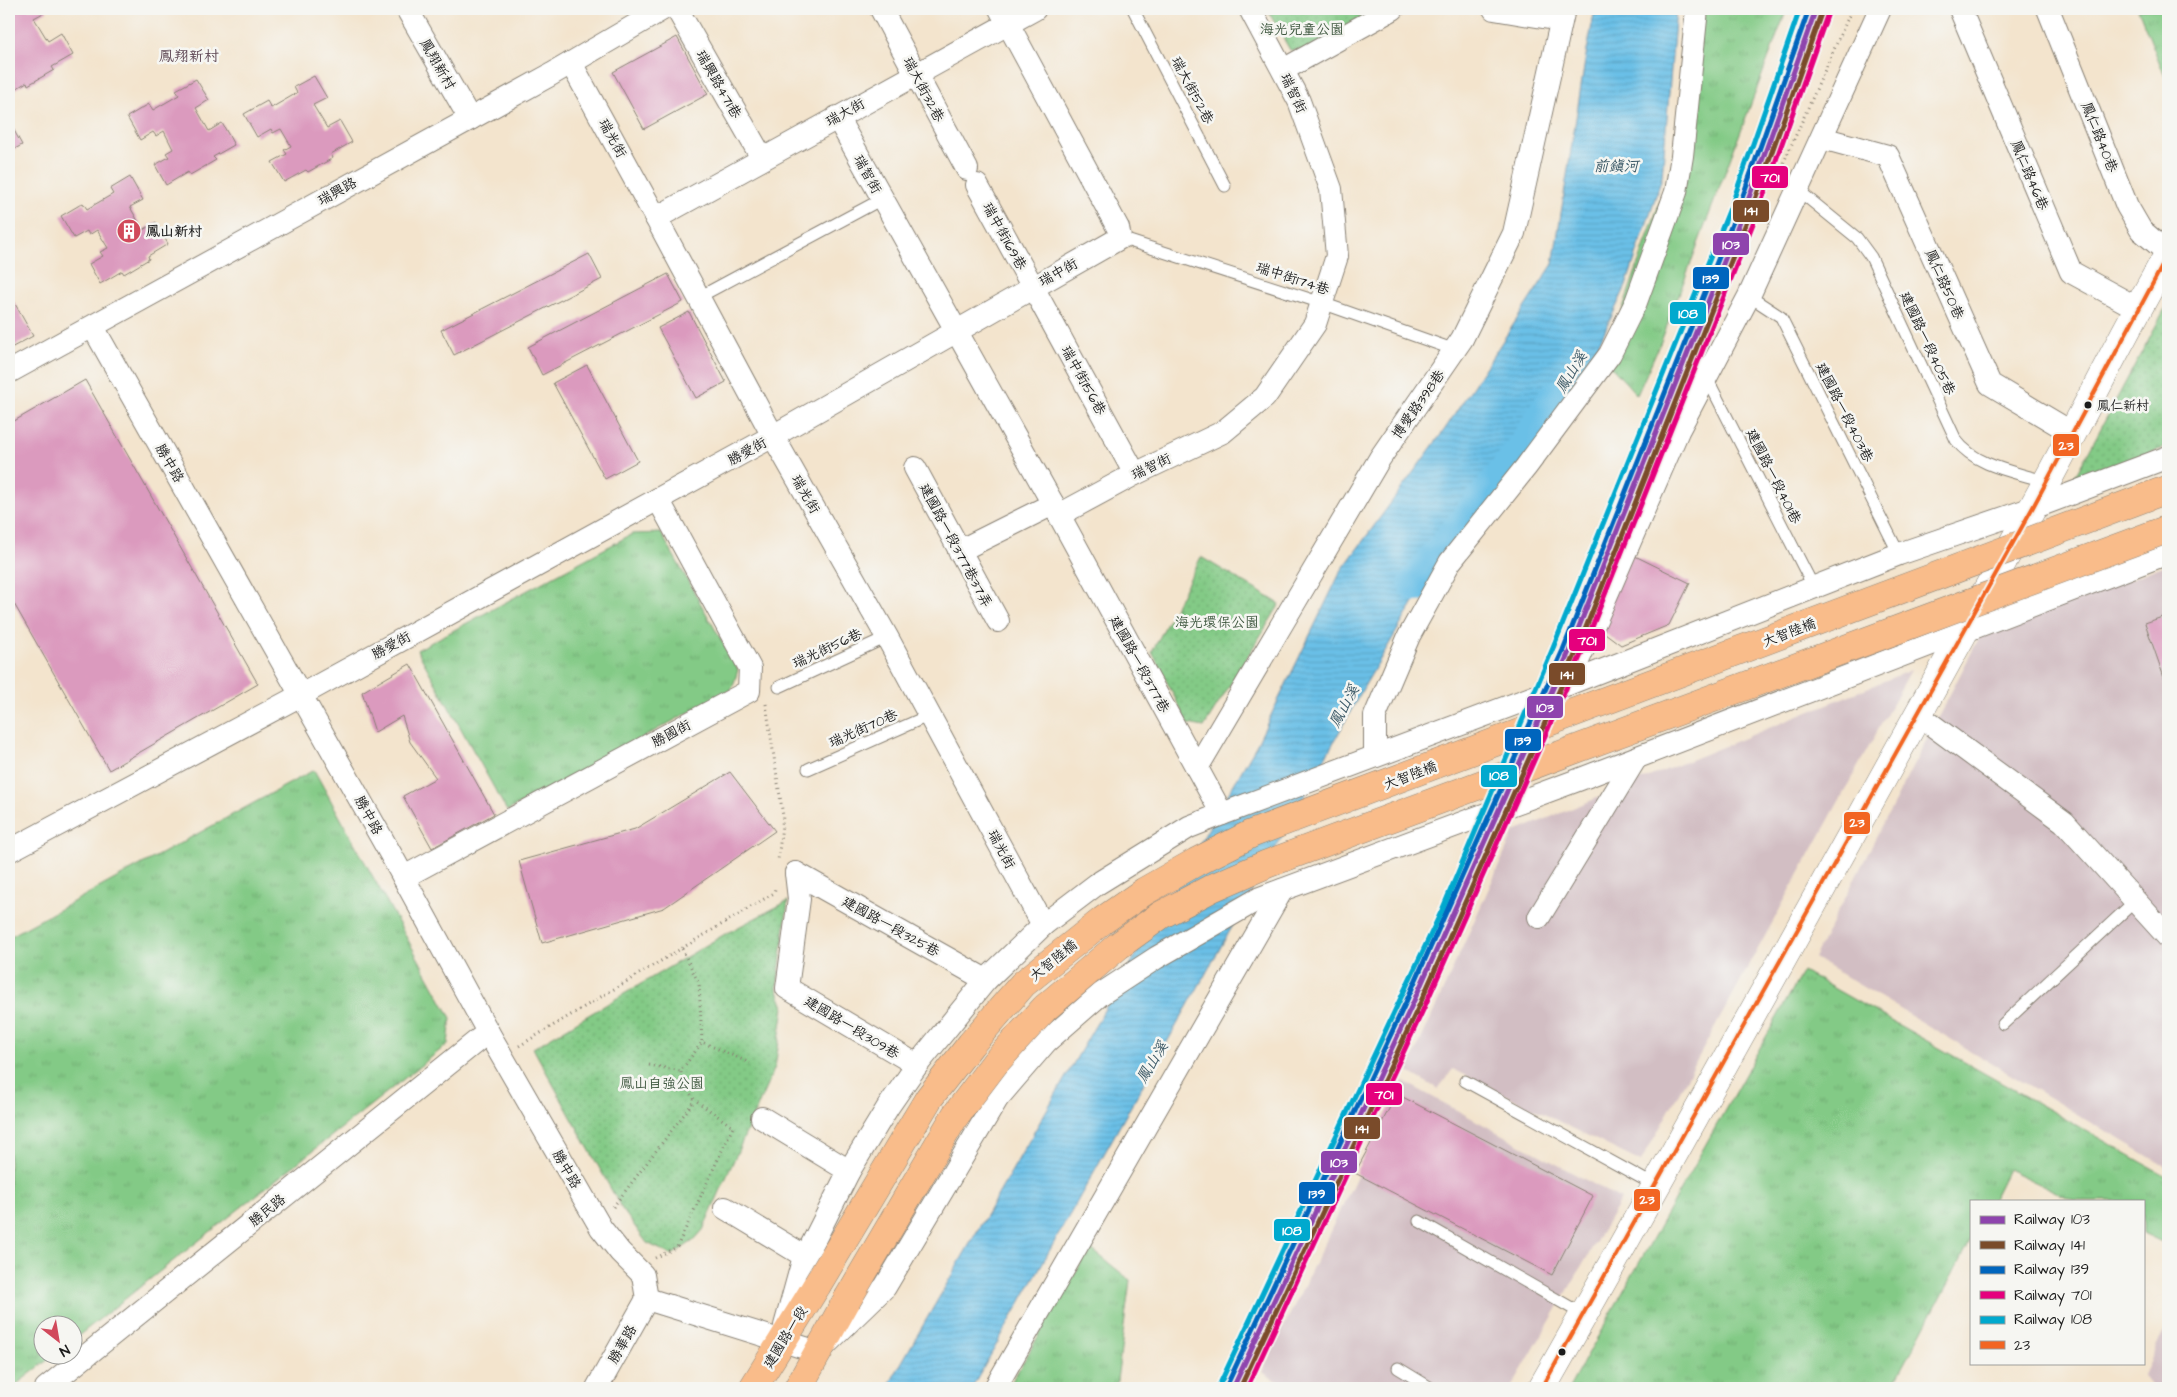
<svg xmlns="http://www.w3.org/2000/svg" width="2177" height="1397" viewBox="0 0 2177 1397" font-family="'Architects Daughter','LXGW WenKai TC',sans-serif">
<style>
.industrial{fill:#d2bec3}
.grass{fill:url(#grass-tufts);stroke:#507351}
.park{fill:url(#park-dots);stroke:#507351}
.water{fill:url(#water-rules);stroke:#436e82}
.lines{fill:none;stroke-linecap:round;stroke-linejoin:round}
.river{stroke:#6ac0e7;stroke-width:36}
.building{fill:#db9abe}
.service-casing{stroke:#888074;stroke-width:13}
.minor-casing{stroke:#888074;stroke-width:24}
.tertiary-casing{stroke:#888074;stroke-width:29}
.primary-casing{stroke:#888074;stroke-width:29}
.path{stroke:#888074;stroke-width:3;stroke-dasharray:1 4;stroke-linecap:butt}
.service{stroke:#fff;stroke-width:11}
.minor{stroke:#fff;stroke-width:22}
.tertiary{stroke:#fff;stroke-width:28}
.primary{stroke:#f9bc8a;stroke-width:28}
.primary-bridge-casing{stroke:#888074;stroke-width:29;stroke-linecap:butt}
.primary-bridge{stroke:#f9bc8a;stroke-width:28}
.bus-1-casing{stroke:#f6f6f2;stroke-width:8}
.bus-1{stroke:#f26522;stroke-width:4}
.rail-1-casing{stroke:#f6f6f2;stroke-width:9}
.rail-2-casing{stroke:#f6f6f2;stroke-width:9}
.rail-3-casing{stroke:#f6f6f2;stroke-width:9}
.rail-4-casing{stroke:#f6f6f2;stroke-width:9}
.rail-5-casing{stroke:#f6f6f2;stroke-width:9}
.rail-1{stroke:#8e44ad;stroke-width:5}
.rail-2{stroke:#7a4b2a;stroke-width:5}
.rail-3{stroke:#0065bd;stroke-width:5}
.rail-4{stroke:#e5007d;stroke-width:5}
.rail-5{stroke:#00a9ce;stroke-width:5}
.bus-dot{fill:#1c1c1c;stroke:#f6f6f2;stroke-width:2}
.labels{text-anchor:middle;stroke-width:5;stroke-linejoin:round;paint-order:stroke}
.bus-label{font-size:13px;fill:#1c1c1c;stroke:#f6f6f2;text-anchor:start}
.park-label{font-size:14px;fill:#405941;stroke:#f6f6f2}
.street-label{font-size:14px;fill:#1c1c1c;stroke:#f6f6f2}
.poi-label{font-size:14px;font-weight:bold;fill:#1c1c1c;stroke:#f6f6f2;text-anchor:start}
.neighbourhood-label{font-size:15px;fill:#5f4855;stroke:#f6f6f2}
.water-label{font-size:15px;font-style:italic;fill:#375563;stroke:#f6f6f2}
.line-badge{stroke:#f6f6f2;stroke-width:2}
.badge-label{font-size:14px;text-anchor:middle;font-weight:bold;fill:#fff}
</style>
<defs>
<pattern id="grass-tufts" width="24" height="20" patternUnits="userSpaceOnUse" patternTransform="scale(1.25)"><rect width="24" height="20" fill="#83ca86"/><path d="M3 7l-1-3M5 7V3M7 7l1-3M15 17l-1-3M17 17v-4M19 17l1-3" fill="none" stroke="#71ad73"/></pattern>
<pattern id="park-dots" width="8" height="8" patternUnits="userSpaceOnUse" patternTransform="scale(1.25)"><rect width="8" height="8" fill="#83ca86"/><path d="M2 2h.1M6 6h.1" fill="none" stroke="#71ad73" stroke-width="1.8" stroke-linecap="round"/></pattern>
<pattern id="water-rules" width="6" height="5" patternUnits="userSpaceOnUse" patternTransform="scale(1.25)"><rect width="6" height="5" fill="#6ac0e7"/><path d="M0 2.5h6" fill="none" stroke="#5ba4c6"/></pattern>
</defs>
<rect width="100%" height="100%" fill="#f6f6f2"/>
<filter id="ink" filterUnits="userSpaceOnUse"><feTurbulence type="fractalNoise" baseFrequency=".02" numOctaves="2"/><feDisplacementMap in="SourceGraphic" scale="10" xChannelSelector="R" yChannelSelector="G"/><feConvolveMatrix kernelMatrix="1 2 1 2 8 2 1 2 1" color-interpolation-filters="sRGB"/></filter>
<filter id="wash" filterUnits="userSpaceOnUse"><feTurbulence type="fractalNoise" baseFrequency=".0096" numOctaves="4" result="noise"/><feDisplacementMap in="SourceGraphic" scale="20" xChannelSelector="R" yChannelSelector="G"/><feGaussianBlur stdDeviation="1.12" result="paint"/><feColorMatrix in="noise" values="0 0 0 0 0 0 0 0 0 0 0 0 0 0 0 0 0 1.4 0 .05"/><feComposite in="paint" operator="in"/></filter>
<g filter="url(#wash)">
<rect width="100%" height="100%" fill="#f3e4cd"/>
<g class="industrial">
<path d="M2168 564V1168L1814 958 1979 638Z"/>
<path d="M1911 670 1641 1162 1453 1069 1438 1089 1407 1071 1514 832Z"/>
<path d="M1403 1081 1621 1199 1511 1388H1288L1262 1372Z"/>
<path d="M2168 1323V1387L2157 1388 2143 1375Z"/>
</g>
<g class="grass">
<path d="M1698 9H1787L1662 339 1637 395 1605 360 1676 155Z"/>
<path d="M2138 9H2168V84Z"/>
<path d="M661 533 738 670 732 689 507 811 417 650 632 534Z"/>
<path d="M314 770 451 1018 448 1044 73 1340 72 1324H42V1354L54 1355 12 1388H9V937Z"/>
<path d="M1803 971 2168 1177V1245L2143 1233V1201H2075L2008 1169 1992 1201H1971V1240L1892 1388H1569Z"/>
<path d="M1090 1248 1130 1280 1116 1388H1008Z"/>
</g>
<g class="park">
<path d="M1267 9H1381L1306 50H1290Z"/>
<path d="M2168 303V446L2071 484Z"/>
<path d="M1201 557 1280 604 1204 727 1188 724 1152 652Z"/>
<path d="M788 901 777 988 784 1007 775 1067 703 1230 693 1241 672 1255 647 1243 622 1209 533 1048 725 934Z"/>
</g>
<path class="water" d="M1595 9H1676L1662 177 1626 286 1595 352 1536 434 1476 497 1365 685 1245 904 972 1388H887L1257 744 1341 571 1445 429 1553 264 1585 61Z"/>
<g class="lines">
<path class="river" d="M1416 584 1521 454 1556 397"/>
</g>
<g id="blocks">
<g class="building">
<path d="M12 9H46L47 11 34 18 48 41 61 33 73 55 52 67 54 70 28 85 27 82 9 93V61L12 59 9 53V11Z"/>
<path d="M677 37 708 94 644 129 613 72Z"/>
<path d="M314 76 327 98 313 105 327 128 340 121 352 142 331 154 333 158 308 172 306 170 284 182 272 162 287 154 284 150 291 146 281 129 273 133 271 129 257 137 244 114 267 101 271 108 297 93 294 87Z"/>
<path d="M196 79 209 100 196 108 209 131 222 123 234 145 213 157 216 160 190 175 188 172 166 185 155 165 169 157 166 153 173 149 164 131 156 136 153 132 140 140 127 117 149 104 153 110 179 95 176 90Z"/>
<path d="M10 123 22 145 9 152V124Z"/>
<path d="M130 177 143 200 130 207 143 230 156 222 168 244 148 256 149 259 124 274 122 271 100 284 89 264 103 256 100 252 108 248 97 230 89 235 87 231 74 238 61 216 83 203 87 209 113 194 110 189Z"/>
<path d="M589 254 602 279 454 355 441 330Z"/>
<path d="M668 274 683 302 542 375 528 347Z"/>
<path d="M9 293 33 336 9 349Z"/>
<path d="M689 312 726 382 696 398 658 328Z"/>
<path d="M587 365 638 461 605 479 553 383Z"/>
<path d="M85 380 258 684 109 770 9 595V424Z"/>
<path d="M1631 554 1690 583 1669 625 1621 645 1597 627Z"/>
<path d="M2168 615V689L2145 623Z"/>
<path d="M410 664 494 814 432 848 403 796 436 778 410 742 402 716 375 732 362 692Z"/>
<path d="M730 772 775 831 664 908 542 943 519 861 635 829Z"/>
<path d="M1397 1094 1593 1196 1552 1275 1355 1173Z"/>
</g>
</g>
</g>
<g filter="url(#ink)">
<use href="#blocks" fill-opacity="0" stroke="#888074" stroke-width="1"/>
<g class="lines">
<defs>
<g id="service">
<path d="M1133 9 1225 186"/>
<path d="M1798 190 1857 238 1871 257 1956 440C1976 467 2016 472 2047 482"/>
<path d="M1120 238 1322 303 1455 350"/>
<path d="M1749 296 1781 317 1899 554"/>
<path d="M699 297 882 199"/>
<path d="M1707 378 1814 588"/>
<path d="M779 687 887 637"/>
<path d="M808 769 930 715"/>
<path d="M2003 1024 2135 901"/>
<path d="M1465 1081 1656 1186"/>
<path d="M1419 1221 1584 1315"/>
<path d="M1398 1368 1431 1388"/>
</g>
<g id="minor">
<path d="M407 9 470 119"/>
<path d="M677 9 762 158"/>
<path d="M881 9 967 169"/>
<path d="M1494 9 1561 20"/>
<path d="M1960 9 2071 272 2137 308"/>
<path d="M2048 9 2127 206 2141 230 2168 253"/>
<path d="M571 63 656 218 773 436 887 637 1043 925"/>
<path d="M1283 70 1393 9"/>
<path d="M837 117 1053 504 1222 814"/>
<path d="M1822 138 1888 156 1990 384 2074 434"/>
<path d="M977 185 1135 474"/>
<path d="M656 218 1035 9"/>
<path d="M93 327 394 860 488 1032 601 1228 620 1252 643 1275 647 1299"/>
<path d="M9 372 552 74 663 9"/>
<path d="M915 468 998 621"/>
<path d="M1059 515 1135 474 1223 432 1265 397 1315 324 1337 256 1331 189 1299 101 1250 9"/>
<path d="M959 551 1053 504"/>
<path d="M1568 684 1678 431 1749 296 1880 9"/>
<path d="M1917 714 2064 822 2168 937"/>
<path d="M1375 755V716L1409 636 1450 562 1526 467 1610 354 1636 302 1676 192 1682 156 1697 9"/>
<path d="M1197 768 1380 458 1462 339 1514 233 1564 9"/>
<path d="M9 851 301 695 773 436 1120 238 1118 228 1000 9"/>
<path d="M796 873 799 899 787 988 917 1065"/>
<path d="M796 873 986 980"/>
<path d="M404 877 749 691 750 668 658 499"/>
<path d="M1539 917 1636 758"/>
<path d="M762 1118 849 1171"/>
<path d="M725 1208 806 1257"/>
<path d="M647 1299 818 1352 885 1287 997 1099 1046 1042 1101 994 1156 958 1260 898 1578 780 2168 553"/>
<path d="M785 1326 802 1264 849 1171 888 1107 917 1065 986 980 1043 925 1097 884 1189 827 1222 814 1568 684 1899 554 2033 508 2168 457"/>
<path d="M46 1388 488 1032"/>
<path d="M597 1388 647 1299"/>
<path d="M995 1388 1282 890"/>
</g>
<path id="tertiary" d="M1542 1388C1708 1096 1870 801 2033 507 2079 424 2120 338 2168 255"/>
<g id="primary">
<path d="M753 1388 817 1285"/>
<path d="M798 1388 847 1300"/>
</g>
</defs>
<use href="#service" class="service-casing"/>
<use href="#minor" class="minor-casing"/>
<use href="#tertiary" class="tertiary-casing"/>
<use href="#primary" class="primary-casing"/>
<g class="path">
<path d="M1786 166 1783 164 1852 9"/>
<path d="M766 704 783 816 778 861"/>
<path d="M682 949 699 984 702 1042"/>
<path d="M519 1046 774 893 775 889"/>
<path d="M649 1065 681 1071"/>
<path d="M613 1207 695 1100"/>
<path d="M655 1258 677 1247 733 1127 695 1100 682 1083 681 1071 702 1042 750 1063"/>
</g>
<use href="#service" class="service"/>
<use href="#minor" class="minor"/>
<use href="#tertiary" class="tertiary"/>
<use href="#primary" class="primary"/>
<defs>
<g id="primary-bridge">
<path d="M817 1285 929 1098 971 1044 1023 984 1102 921 1145 891 1196 862 1251 834 2168 489"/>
<path d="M847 1300 955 1116 995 1063 1045 1008 1118 946 1161 915 1212 888 1267 864 2168 529"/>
</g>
</defs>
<use href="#primary-bridge" class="primary-bridge-casing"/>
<use href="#primary-bridge" class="primary-bridge"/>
<defs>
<path id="bus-1" d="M1542 1388 2033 507 2168 255"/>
</defs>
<use href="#bus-1" class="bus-1-casing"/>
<use href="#bus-1" class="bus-1"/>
<defs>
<path id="rail-1" d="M1233 1388 1412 1005 1569 652 1746 206 1816 9"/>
<path id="rail-2" d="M1240 1388 1418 1008 1575 655 1752 208 1822 11"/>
<path id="rail-3" d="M1227 1385 1406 1002 1563 650 1740 204 1809 9"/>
<path id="rail-4" d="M1247 1388 1423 1010 1580 657 1758 211 1828 13"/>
<path id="rail-5" d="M1218 1388 1443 908 1553 648 1733 201 1800 9"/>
</defs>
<use href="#rail-1" class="rail-1-casing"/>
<use href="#rail-2" class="rail-2-casing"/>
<use href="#rail-3" class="rail-3-casing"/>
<use href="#rail-4" class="rail-4-casing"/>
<use href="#rail-5" class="rail-5-casing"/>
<use href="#rail-1" class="rail-1"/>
<use href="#rail-2" class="rail-2"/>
<use href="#rail-3" class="rail-3"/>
<use href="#rail-4" class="rail-4"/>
<use href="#rail-5" class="rail-5"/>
</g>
</g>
<defs>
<symbol id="building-disc" viewBox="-11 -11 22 22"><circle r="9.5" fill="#d1495b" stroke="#f6f6f2"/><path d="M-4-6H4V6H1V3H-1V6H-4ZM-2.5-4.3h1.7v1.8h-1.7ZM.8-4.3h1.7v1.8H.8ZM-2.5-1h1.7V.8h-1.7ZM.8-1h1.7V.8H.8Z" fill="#fff"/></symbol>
</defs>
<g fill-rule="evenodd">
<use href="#building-disc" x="115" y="217" width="28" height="28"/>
</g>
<g class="bus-dot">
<circle cx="2088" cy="405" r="4.5"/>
<circle cx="1562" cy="1352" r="4.5"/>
</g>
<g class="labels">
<g class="bus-label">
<text x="2097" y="410">鳳仁新村</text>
</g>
<g class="park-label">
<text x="1302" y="34">海光兒童公園</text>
<text x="1217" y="627">海光環保公園</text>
<text x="662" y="1088">鳳山自強公園</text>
</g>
<g class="street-label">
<text transform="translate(438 64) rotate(60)" y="5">鳳翔新村</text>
<text transform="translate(719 84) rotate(60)" y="5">瑞興路471巷</text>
<text transform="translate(924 89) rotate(62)" y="5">瑞大街32巷</text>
<text transform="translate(1193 90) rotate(62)" y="5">瑞大街52巷</text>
<text transform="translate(1294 93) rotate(65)" y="5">瑞智街</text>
<text transform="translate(845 112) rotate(-29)" y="5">瑞大街</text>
<text transform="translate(2100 137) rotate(68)" y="5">鳳仁路40巷</text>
<text transform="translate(613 138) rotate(61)" y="5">瑞光街</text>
<text transform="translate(868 174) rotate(61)" y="5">瑞智街</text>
<text transform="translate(2030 175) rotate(67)" y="5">鳳仁路46巷</text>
<text transform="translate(337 191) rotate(-29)" y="5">瑞興路</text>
<text transform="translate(1005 236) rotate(61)" y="5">瑞中街169巷</text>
<text transform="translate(1058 272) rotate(-29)" y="5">瑞中街</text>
<text transform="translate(1293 278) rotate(18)" y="5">瑞中街174巷</text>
<text transform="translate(1945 284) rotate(66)" y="5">鳳仁路50巷</text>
<text transform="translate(1928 343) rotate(65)" y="5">建國路一段405巷</text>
<text transform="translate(1084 380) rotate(61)" y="5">瑞中街156巷</text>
<text transform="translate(1418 404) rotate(-55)" y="5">博愛路398巷</text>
<text transform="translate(1845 412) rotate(63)" y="5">建國路一段403巷</text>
<text transform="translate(747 451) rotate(-29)" y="5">勝愛街</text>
<text transform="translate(170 463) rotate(60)" y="5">勝中路</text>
<text transform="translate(1151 466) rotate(-26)" y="5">瑞智街</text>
<text transform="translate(1774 476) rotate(63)" y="5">建國路一段401巷</text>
<text transform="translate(806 494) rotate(60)" y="5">瑞光街</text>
<text transform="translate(956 545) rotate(62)" y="5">建國路一段377巷37弄</text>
<text transform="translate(1789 632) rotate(-21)" y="5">大智陸橋</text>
<text transform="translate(391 645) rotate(-29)" y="5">勝愛街</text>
<text transform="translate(827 648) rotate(-25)" y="5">瑞光街56巷</text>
<text transform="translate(1140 664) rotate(61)" y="5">建國路一段377巷</text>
<text transform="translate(863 728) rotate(-24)" y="5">瑞光街70巷</text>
<text transform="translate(671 733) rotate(-28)" y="5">勝國街</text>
<text transform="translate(1410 775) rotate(-21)" y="5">大智陸橋</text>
<text transform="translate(369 815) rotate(61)" y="5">勝中路</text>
<text transform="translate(1002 849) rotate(62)" y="5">瑞光街</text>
<text transform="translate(891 926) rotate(29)" y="5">建國路一段325巷</text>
<text transform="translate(1053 960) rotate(-39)" y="5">大智陸橋</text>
<text transform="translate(852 1027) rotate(31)" y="5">建國路一段309巷</text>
<text transform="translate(567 1169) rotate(60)" y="5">勝中路</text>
<text transform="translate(267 1210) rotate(-39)" y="5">勝民路</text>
<text transform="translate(785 1337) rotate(-58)" y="5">建國路一段</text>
<text transform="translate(622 1344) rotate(-60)" y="5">勝華路</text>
</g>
<g class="poi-label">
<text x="146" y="236">鳳山新村</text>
</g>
<g class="neighbourhood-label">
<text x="189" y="61">鳳翔新村</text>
</g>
<g class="water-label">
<text x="1616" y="171">前鎮河</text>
<text transform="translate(1571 372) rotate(-59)" y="5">鳳山溪</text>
<text transform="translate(1344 706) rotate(-62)" y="5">鳳山溪</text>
<text transform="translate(1152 1062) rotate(-59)" y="5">鳳山溪</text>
</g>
</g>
<g class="line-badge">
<rect x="1751" y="165" width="38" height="24" rx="5" fill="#e5007d"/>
<rect x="1732" y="199" width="38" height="24" rx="5" fill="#7a4b2a"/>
<rect x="1712" y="232" width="38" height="24" rx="5" fill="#8e44ad"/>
<rect x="1692" y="266" width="38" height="24" rx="5" fill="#0065bd"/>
<rect x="1669" y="301" width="38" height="24" rx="5" fill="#00a9ce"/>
<rect x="2052" y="433" width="28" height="24" rx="5" fill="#f26522"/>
<rect x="1568" y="628" width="38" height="24" rx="5" fill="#e5007d"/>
<rect x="1548" y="662" width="38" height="24" rx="5" fill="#7a4b2a"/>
<rect x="1526" y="695" width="38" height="24" rx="5" fill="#8e44ad"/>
<rect x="1504" y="728" width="38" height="24" rx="5" fill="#0065bd"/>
<rect x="1480" y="764" width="38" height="24" rx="5" fill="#00a9ce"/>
<rect x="1843" y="811" width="28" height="24" rx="5" fill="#f26522"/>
<rect x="1365" y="1082" width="38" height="24" rx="5" fill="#e5007d"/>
<rect x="1343" y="1116" width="38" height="24" rx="5" fill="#7a4b2a"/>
<rect x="1320" y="1150" width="38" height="24" rx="5" fill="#8e44ad"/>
<rect x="1298" y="1181" width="38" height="24" rx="5" fill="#0065bd"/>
<rect x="1633" y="1188" width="28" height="24" rx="5" fill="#f26522"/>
<rect x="1273" y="1218" width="38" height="24" rx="5" fill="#00a9ce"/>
</g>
<g class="badge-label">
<text x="1770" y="182">701</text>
<text x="1751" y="215">141</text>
<text x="1731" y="249">103</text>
<text x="1711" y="283">139</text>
<text x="1688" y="318">108</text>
<text x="2066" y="450">23</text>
<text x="1587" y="645">701</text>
<text x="1567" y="679">141</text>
<text x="1545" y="712">103</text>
<text x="1523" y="745">139</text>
<text x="1499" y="780">108</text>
<text x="1857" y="827">23</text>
<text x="1384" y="1099">701</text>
<text x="1362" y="1133">141</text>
<text x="1339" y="1167">103</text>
<text x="1317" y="1198">139</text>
<text x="1647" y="1204">23</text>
<text x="1292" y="1235">108</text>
</g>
<rect width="2177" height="1397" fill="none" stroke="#f6f6f2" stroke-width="30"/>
<rect x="1970" y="1200" width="175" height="165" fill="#f6f6f2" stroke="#9f9f9c"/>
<rect x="1980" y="1216" width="25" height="8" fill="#8e44ad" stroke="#9f9f9c"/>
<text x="2014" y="1224" font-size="15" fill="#1c1c1c">Railway 103</text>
<rect x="1980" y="1241" width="25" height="8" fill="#7a4b2a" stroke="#9f9f9c"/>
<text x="2014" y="1250" font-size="15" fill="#1c1c1c">Railway 141</text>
<rect x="1980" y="1266" width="25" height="8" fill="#0065bd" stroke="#9f9f9c"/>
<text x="2014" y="1274" font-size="15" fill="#1c1c1c">Railway 139</text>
<rect x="1980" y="1291" width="25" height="8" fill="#e5007d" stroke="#9f9f9c"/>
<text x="2014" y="1300" font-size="15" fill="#1c1c1c">Railway 701</text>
<rect x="1980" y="1316" width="25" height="8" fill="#00a9ce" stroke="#9f9f9c"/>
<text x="2014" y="1324" font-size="15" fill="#1c1c1c">Railway 108</text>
<rect x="1980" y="1341" width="25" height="8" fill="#f26522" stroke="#9f9f9c"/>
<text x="2014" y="1350" font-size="15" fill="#1c1c1c">23</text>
<g transform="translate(58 1340) rotate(149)"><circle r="24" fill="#f6f6f2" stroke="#9f9f9c"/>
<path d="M0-4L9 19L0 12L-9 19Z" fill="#d1495b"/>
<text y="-8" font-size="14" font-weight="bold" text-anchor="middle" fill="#1c1c1c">N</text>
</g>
</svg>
